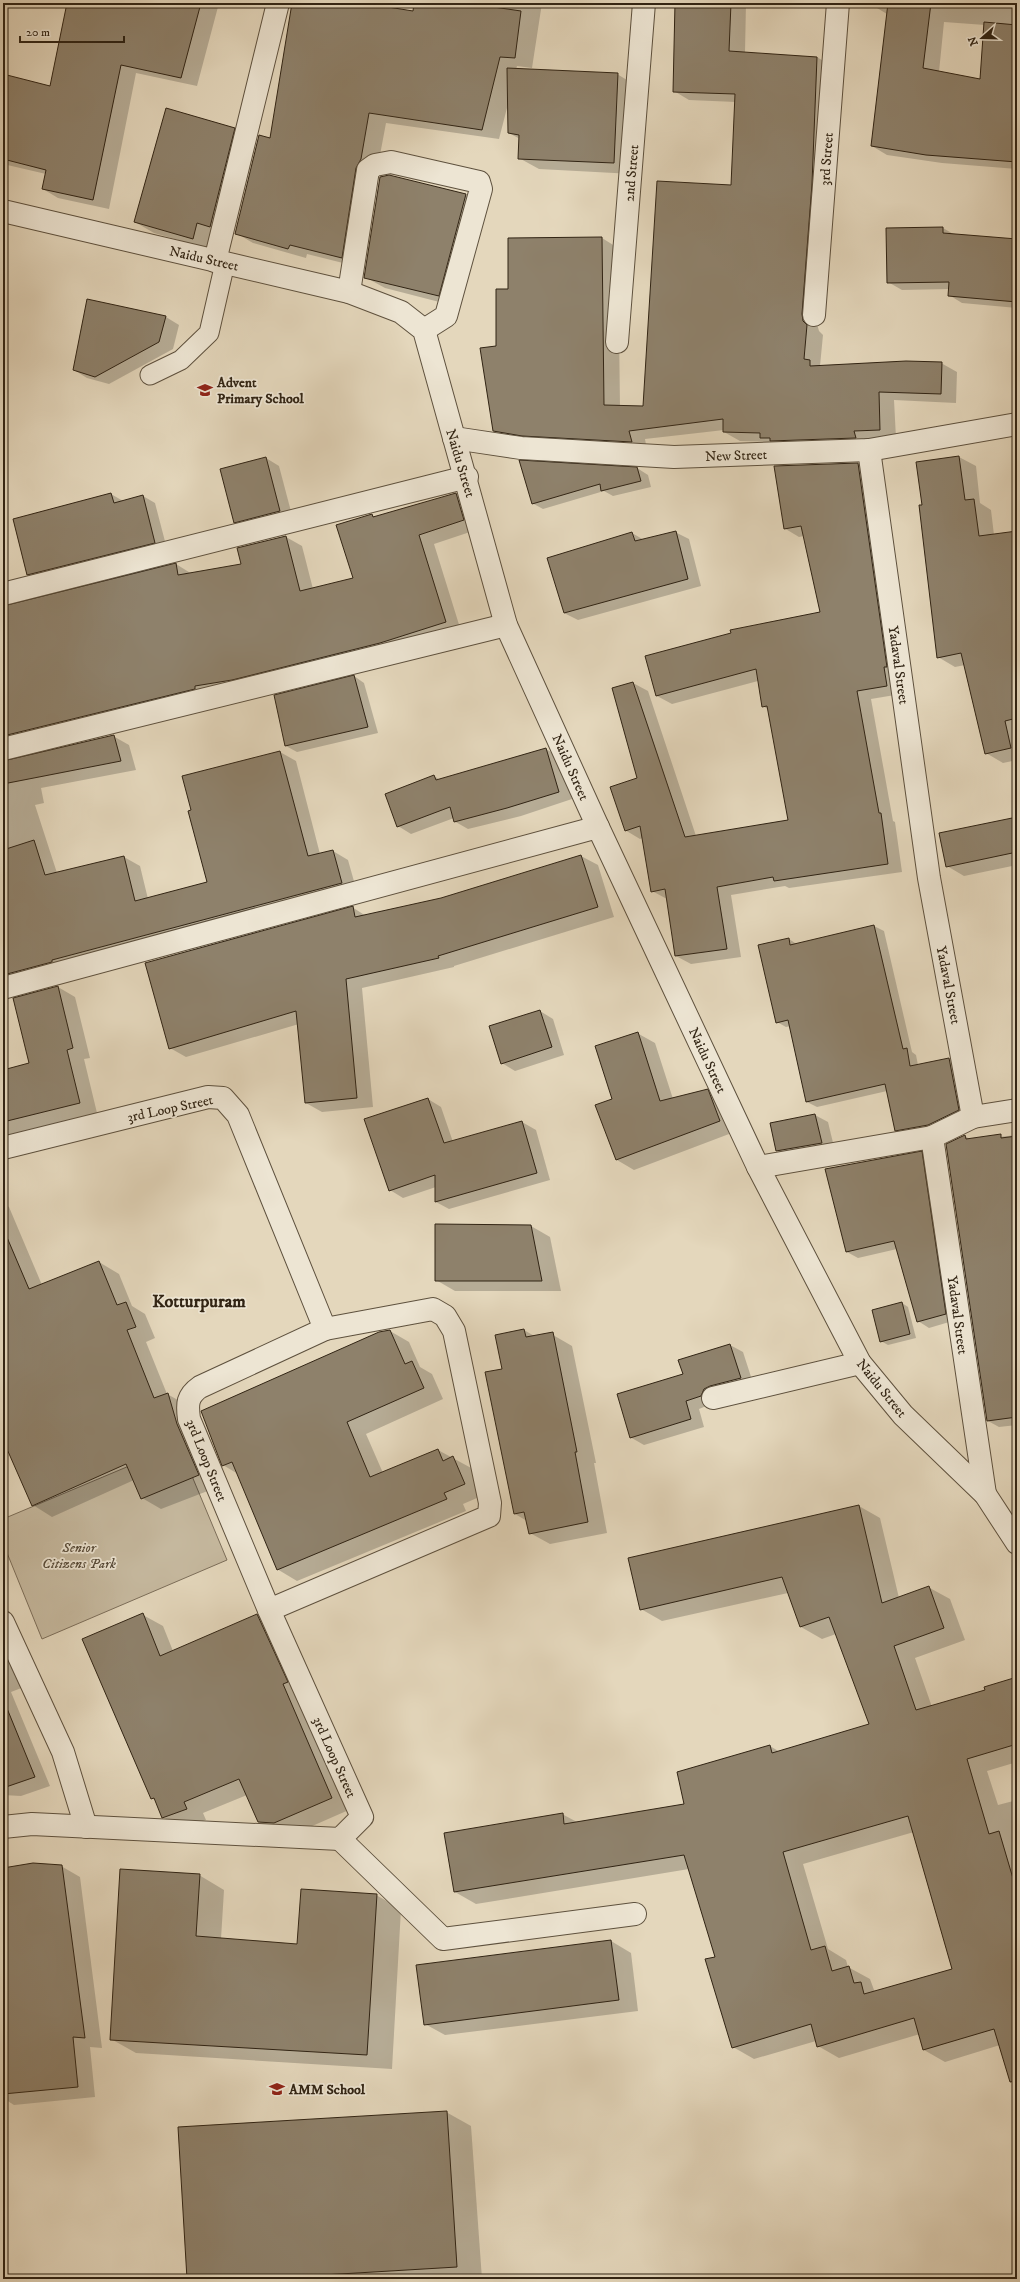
<svg xmlns="http://www.w3.org/2000/svg" width="1020" height="2282" viewBox="0 0 1020 2282" font-family="'IM FELL DW Pica',serif">
<style>
.green{fill:#c6b99f;stroke:#7c6e5a}
.shadow{fill:#0003;fill-rule:evenodd}
.building{fill:#8e816b;stroke:#312414;fill-rule:evenodd}
.lines{fill:none;stroke-linecap:round;stroke-linejoin:round}
.service-casing{stroke:#5e513e;stroke-width:21}
.minor-casing{stroke:#5e513e;stroke-width:24}
.service{stroke:#ede5d3;stroke-width:19}
.minor{stroke:#ede5d3;stroke-width:22}
.labels{text-anchor:middle;stroke-width:3.5;stroke-linejoin:round;paint-order:stroke}
.street-label{font-size:14px;fill:#312414;stroke:#ede5d3}
.poi-label{font-size:14px;font-weight:bold;fill:#312414;stroke:#ede5d3;text-anchor:start}
.park-label{font-size:14px;font-style:italic;fill:#564937;stroke:#ede5d3}
.district-label{font-size:18px;font-weight:bold;fill:#312414;stroke:#ede5d3}
</style>
<rect width="100%" height="100%" fill="#e4d7bc"/>
<filter id="stains"><feTurbulence type="fractalNoise" baseFrequency=".005" numOctaves="4"/><feColorMatrix values="0 0 0 0 .2 0 0 0 0 .09 0 0 0 0 .02 0 0 0 .5 -.17"/></filter>
<radialGradient id="worn" r=".72"><stop offset=".6" stop-color="#630" stop-opacity="0"/><stop offset="1" stop-color="#630" stop-opacity=".3"/></radialGradient>
<path class="green" d="M179 1445 227 1560 42 1639 3 1543V1519Z"/>
<g class="shadow">
<path d="M68 3H219L197 86 136 73 109 209 58 198 43 189 46 174 3 164V81L51 87Z"/>
<path d="M293 3H357L453 18 457 3H542L532 68 517 66 516 70 617 74 637 86 633 174 539 169 519 158 520 139 509 133 508 104 499 139 386 123 359 267 307 254 306 258 253 243 236 233 271 139Z"/>
<path d="M676 3H746L745 53 817 57 833 67 817 324 819 331 823 335 820 366 941 363 957 372 956 403 894 400 896 438 777 446 769 442 740 441 724 432V430L645 439 647 450 510 440 494 431 497 346 510 290 509 239 602 238 618 248 620 407H644L732 186 736 102 689 100 674 91Z"/>
<path d="M872 3H1017V169L942 163 887 155 872 146 887 14 872 5ZM944 22 985 25 980 80 939 72Z"/>
<path d="M234 129 254 140 213 250 154 233 135 222Z"/>
<path d="M389 176 466 195 485 207 451 305 385 288 365 277Z"/>
<path d="M943 228 955 235 1017 240V308L962 303 949 295 950 289 902 290 888 282Z"/>
<path d="M88 301 166 317 179 325 173 349 109 384 87 378 74 370Z"/>
<path d="M959 457 976 466 980 503 991 510 994 535 1017 532V760L1003 763 986 753 965 665 955 667 938 657 923 506Z"/>
<path d="M266 458 279 466 293 519 248 530 235 522Z"/>
<path d="M858 464 873 472 901 694 871 699 893 821 895 822 902 872 789 888 785 886 731 895 741 957 691 964 676 956 667 899 652 891 643 838 640 839 625 830 638 779 633 683 648 691 696 836 789 820 769 710 763 706 758 681 672 704 657 696 821 613 804 536 799 537 784 528Z"/>
<path d="M637 468 648 475 651 487 613 496 604 491 543 509 532 503Z"/>
<path d="M111 494 123 501 143 496 155 503 167 549 39 581 27 574Z"/>
<path d="M456 494 472 503 479 529 434 544 461 631 6 755 8 762 113 736 129 745 136 770 41 788 44 803 35 805 57 873 124 857 140 866 148 899 208 882 280 752 296 761 320 854 333 851 348 860 357 892 3 984V619L176 564 192 574 243 565 286 537 302 546 313 589 354 578 372 515 376 518Z"/>
<path d="M675 532 689 539 701 586 578 620 564 613 632 533 644 540Z"/>
<path d="M354 676 364 683 378 733 297 752 286 746Z"/>
<path d="M546 749 559 757 572 799 521 816 468 829 454 821V818L411 834 398 826 434 776 440 780Z"/>
<path d="M1017 818V865L964 876 947 866Z"/>
<path d="M581 856 598 865 614 917 454 966V967L362 988 373 1107 322 1112 306 1103 299 1024 186 1057 170 1048 352 907 366 916 441 899Z"/>
<path d="M874 926 884 931 912 1052 916 1055 918 1065 949 1059 959 1065 968 1115 905 1136 895 1130 887 1091 817 1107 807 1102 791 1026 786 1027 777 1022 789 939 798 945Z"/>
<path d="M58 987 75 997 90 1058 84 1059 97 1113 3 1136V1071L30 1064Z"/>
<path d="M540 1011 553 1019 564 1055 515 1071 502 1063Z"/>
<path d="M637 1033 655 1043 673 1099 707 1090 725 1100 737 1131 634 1170 617 1160 614 1099Z"/>
<path d="M428 1099 441 1107 453 1142 522 1122 536 1130 550 1180 449 1209 436 1202V1187L403 1198 390 1190Z"/>
<path d="M815 1115 828 1122 835 1151 791 1158 777 1151Z"/>
<path d="M1017 1135V1425L999 1427 988 1421 965 1136 971 1140Z"/>
<path d="M921 1153 932 1159 956 1320 929 1328 918 1321 897 1249 858 1258 847 1252Z"/>
<path d="M3 1203 9 1207 42 1285 99 1262 119 1274 132 1306 145 1314 155 1338 146 1342 167 1394 187 1405 218 1487 161 1509 142 1498 134 1480 52 1517 33 1505 3 1439Z"/>
<path d="M531 1226 550 1237 561 1291H455L436 1280Z"/>
<path d="M902 1303 908 1307 916 1338 888 1345 881 1341Z"/>
<path d="M524 1330 536 1337 553 1335 572 1346 596 1463H594L607 1533 550 1544 530 1533 527 1521 515 1514 503 1370Z"/>
<path d="M390 1331 409 1342 420 1367 432 1374 443 1399 366 1434 383 1473 438 1450 473 1469 484 1495 463 1504 466 1511 297 1581 277 1569 238 1474 223 1465Z"/>
<path d="M730 1345 743 1352 754 1386 699 1409 704 1427 644 1445 630 1437 684 1375Z"/>
<path d="M859 1506 880 1518 899 1598 928 1587 950 1599 965 1640 915 1658 932 1707 986 1690 1017 1678V1762L987 1771 998 1805 1017 1800V2055L1000 2045 945 2062 924 2050 920 2034 839 2058 818 2046 816 2041 754 2059 733 2047 716 1957 689 1869 476 1904 455 1892 562 1814 577 1822 686 1805 770 1746 780 1752 871 1725 836 1634 822 1639 801 1627 788 1593 662 1621 641 1609 629 1559ZM914 1832 954 1970 876 1992 874 1990 870 1979 848 1967 846 1960 828 1949 803 1864Z"/>
<path d="M143 1615 163 1626 173 1651 257 1615 277 1626 351 1809 294 1834 278 1833 259 1822 247 1795 203 1813 206 1820 182 1828 163 1817 156 1801 152 1798Z"/>
<path d="M3 1637 24 1687 11 1692 50 1786 21 1796 3 1795Z"/>
<path d="M61 1866 80 1877 102 2048 90 2047 95 2097 14 2105 3 2098V1869Z"/>
<path d="M199 1875 224 1890 221 1939 298 1945 376 1895 401 1909 392 2069 136 2053 111 2039Z"/>
<path d="M611 1941 631 1953 638 2011 445 2035 425 2024Z"/>
<path d="M446 2112 471 2126 482 2279H188Z"/>
</g>
<g class="building">
<path d="M67 3H201L181 78 121 65 93 200 42 189 46 170 3 159V74L50 86Z"/>
<path d="M292 3H363L413 11 414 3H466L521 11 515 58 500 57 482 130 369 113 361 159 356 168 342 258 290 245 288 249 235 234 259 135 270 138Z"/>
<path d="M675 3H731L729 51 817 57 812 184 802 314 803 321 807 325 804 359 810 360V366L906 361 942 362 941 394 879 392 880 430 854 431 856 438 770 441V438H760V433L723 432V419L629 431 632 442 522 436 493 431 480 348 496 346V289H508V238L602 237 604 405 643 406 657 181 731 185 735 94 673 92Z"/>
<path d="M888 3H931L923 68 980 79 984 22 1017 25V162L926 155 871 146Z"/>
<path d="M507 68 618 73 614 163 518 159 519 135 508 133Z"/>
<path d="M166 108 235 128 210 227 197 223 193 239 134 222Z"/>
<path d="M389 175 466 194 439 296 364 278 380 177Z"/>
<path d="M943 227V233L1017 239V302L948 296 949 282 887 283 886 228Z"/>
<path d="M87 299 166 316 159 342 95 377 73 370Z"/>
<path d="M959 456 965 500 974 499 979 536 1017 531V718L1005 721 1011 748 985 754 961 653 937 658 919 505H922L916 462Z"/>
<path d="M266 457 280 511 234 523 220 469Z"/>
<path d="M519 460 637 467 641 481 601 491 600 484 532 504Z"/>
<path d="M858 463 887 667H884L887 686 857 691 879 813H881L888 864 774 881 773 877 717 887 727 949 675 956 665 889 651 892 640 826 625 831 610 787 637 778 612 688 633 682 685 837 788 820 767 706 762 707 756 669 656 696 645 656 731 633 730 630 820 612 801 526 784 529 774 466Z"/>
<path d="M111 493 114 503 143 495 155 543 27 575 13 519Z"/>
<path d="M456 493 464 520 419 535 446 622 380 643 232 680 195 686V689L3 736V606L176 563 178 575 241 564 237 548 286 536 300 591 353 578 336 525 372 514 373 517Z"/>
<path d="M676 531 688 579 564 613 547 558 632 532 635 541Z"/>
<path d="M354 675 368 727 285 746 274 695Z"/>
<path d="M114 735 121 761 3 784V761Z"/>
<path d="M546 748 559 792 507 808 454 822 450 807 397 827 385 794 434 775 436 780Z"/>
<path d="M280 751 308 856 333 850 342 883 52 960V962L7 974 3 957V850L34 840 45 875 124 856 135 901 207 882 188 811 191 810 182 776Z"/>
<path d="M1017 817V852L946 867 939 833Z"/>
<path d="M581 855 598 907 438 956 439 958 346 979 357 1098 305 1103 296 1011 169 1049 145 963 353 906 355 917 441 898Z"/>
<path d="M874 925 903 1049 907 1048 910 1066 949 1058 959 1110 928 1125 895 1131 885 1084 806 1102 788 1020 776 1023 758 945 789 938 790 945Z"/>
<path d="M58 986 73 1048 67 1050 80 1103 3 1122V1070L29 1063 13 998Z"/>
<path d="M540 1010 552 1047 501 1064 489 1026Z"/>
<path d="M638 1032 660 1101 708 1089 720 1121 616 1160 595 1105 612 1099 595 1046Z"/>
<path d="M428 1098 444 1143 522 1121 537 1173 435 1202V1175L389 1191 364 1119Z"/>
<path d="M815 1114 822 1143 776 1151 770 1123Z"/>
<path d="M1001 1134V1138L1017 1136V1417L987 1421 946 1144 965 1135 966 1139Z"/>
<path d="M922 1151 946 1314 917 1322 894 1241 846 1252 825 1169Z"/>
<path d="M435 1224 531 1225 542 1281H435Z"/>
<path d="M3 1228 29 1289 99 1261 117 1305 126 1302 136 1327 127 1330 154 1398 168 1393 177 1424 199 1475 141 1499 126 1464 32 1506 3 1440Z"/>
<path d="M902 1302 910 1334 880 1342 872 1310Z"/>
<path d="M524 1329 526 1337 553 1332 577 1452H575L588 1522 529 1534 524 1512 514 1514 485 1372 502 1369 495 1335Z"/>
<path d="M390 1330 405 1364 412 1361 424 1388 347 1422 370 1477 438 1449 443 1461 453 1456 465 1484 444 1493 447 1499 277 1570 232 1462 222 1466 201 1411 379 1332Z"/>
<path d="M730 1344 741 1378 710 1386 704 1389 701 1396 686 1401 691 1419 630 1438 617 1394 683 1374 678 1360Z"/>
<path d="M859 1505 882 1603 929 1586 944 1628 894 1646 916 1710 985 1690 984 1687 1017 1677V1744L967 1759 989 1834 999 1831 1017 1892V2081L1010 2082 994 2029 923 2050 914 2018 817 2047 811 2024 732 2048 705 1959 715 1957 684 1855 454 1892 444 1833 563 1813 564 1824 684 1804 677 1772 770 1745 772 1753 869 1724 829 1617 800 1627 782 1577 640 1610 628 1558ZM908 1816 952 1969 864 1994 861 1982 854 1983 849 1966 832 1971 825 1946 811 1950 783 1852Z"/>
<path d="M143 1613 160 1656 257 1614 288 1682 283 1684 332 1798 274 1823 258 1822 239 1779 184 1802 187 1809 162 1818 154 1798 151 1799 82 1639Z"/>
<path d="M4 1701 35 1777 3 1788V1702Z"/>
<path d="M33 1863 62 1865 85 2038 73 2037 78 2087 3 2094V1868Z"/>
<path d="M120 1869 200 1874 196 1936 297 1944 301 1889 377 1894 367 2055 110 2040Z"/>
<path d="M611 1940 619 2000 424 2025 416 1965Z"/>
<path d="M447 2111 457 2267 256 2279H187L178 2127Z"/>
</g>
<g class="lines">
<defs>
<path id="service" d="M150 375 181 360 209 333 225 263"/>
<g id="minor">
<path d="M3 211 349 292 401 312 424 330 506 625 598 827 758 1167 860 1363 903 1415 985 1494 1017 1543"/>
<path d="M215 261 278 3"/>
<path d="M349 292 368 170 375 165 391 162 479 182 481 189 446 316 424 330"/>
<path d="M814 315 838 3"/>
<path d="M617 342 644 3"/>
<path d="M454 438 521 448 674 457 869 450 1017 424"/>
<path d="M869 450 929 878 973 1117 932 1137 985 1494"/>
<path d="M3 594 467 477"/>
<path d="M3 749 506 625"/>
<path d="M3 988 598 827"/>
<path d="M973 1117 1017 1110"/>
<path d="M3 1148 208 1097 223 1098 238 1115 325 1329 200 1387C187 1396 187 1404 189 1419L269 1610 362 1817 340 1839 32 1824 3 1827"/>
<path d="M758 1167 932 1137"/>
<path d="M713 1398 860 1363"/>
<path d="M269 1610 489 1516 490 1503 454 1331 445 1316 433 1309 325 1329"/>
<path d="M3 1622 63 1752 86 1827"/>
<path d="M340 1839 443 1939 635 1914"/>
</g>
</defs>
<use href="#service" class="service-casing"/>
<use href="#minor" class="minor-casing"/>
<use href="#service" class="service"/>
<use href="#minor" class="minor"/>
</g>
<defs>
<symbol id="school-bare" viewBox="-9 -9 18 18"><path d="M0-5L7-2L0 1L-7-2ZM-4 1L0 2.5L4 1V4Q0 6-4 4Z" fill="#8f2418" stroke="#ede5d3" stroke-width="2.5" paint-order="stroke"/></symbol>
</defs>
<g fill-rule="evenodd">
<use href="#school-bare" x="194" y="379" width="22" height="22"/>
<use href="#school-bare" x="266" y="2078" width="22" height="22"/>
</g>
<g class="labels">
<g class="street-label">
<text transform="translate(826 159) rotate(-86)" y="5">3rd Street</text>
<text transform="translate(631 173) rotate(-85)" y="5">2nd Street</text>
<text transform="translate(204 258) rotate(13)" y="5">Naidu Street</text>
<text transform="translate(736 455) rotate(-2)" y="5">New Street</text>
<text transform="translate(461 463) rotate(73)" y="5">Naidu Street</text>
<text transform="translate(899 665) rotate(82)" y="5">Yadaval Street</text>
<text transform="translate(571 767) rotate(66)" y="5">Naidu Street</text>
<text transform="translate(949 985) rotate(79)" y="5">Yadaval Street</text>
<text transform="translate(708 1060) rotate(65)" y="5">Naidu Street</text>
<text transform="translate(170 1108) rotate(-12)" y="5">3rd Loop Street</text>
<text transform="translate(958 1315) rotate(82)" y="5">Yadaval Street</text>
<text transform="translate(882 1388) rotate(51)" y="5">Naidu Street</text>
<text transform="translate(207 1460) rotate(68)" y="5">3rd Loop Street</text>
<text transform="translate(335 1757) rotate(66)" y="5">3rd Loop Street</text>
</g>
<g class="poi-label">
<text x="217" y="387">Advent<tspan x="217" dy="16">Primary School</tspan></text>
<text x="289" y="2094">AMM School</text>
</g>
<g class="park-label">
<text x="79" y="1552">Senior<tspan x="79" dy="16">Citizens Park</tspan></text>
</g>
<g class="district-label">
<text x="199" y="1307">Kotturpuram</text>
</g>
</g>
<rect width="1020" height="2282" fill="none" stroke="#e4d7bc" stroke-width="16"/>
<rect x="4" y="4" width="1012" height="2274" fill="none" stroke="#312414" stroke-width="2"/>
<rect x="8" y="8" width="1004" height="2266" fill="none" stroke="#312414"/>
<g transform="translate(982 38) rotate(250)" stroke="#ede5d3" stroke-width="3" paint-order="stroke">
<path d="M0-3L7 15L0 10L-7 15Z" fill="#312414"/>
<text y="-6" font-size="11" font-weight="bold" text-anchor="middle" fill="#312414">N</text>
</g>
<path d="M20 36v6h104v-6" fill="none" stroke="#312414" stroke-width="2"/>
<text x="26" y="36" font-size="12" fill="#312414" stroke="#ede5d3" stroke-width="3" paint-order="stroke">20 m</text>
<rect width="100%" height="100%" filter="url(#stains)"/>
<rect width="100%" height="100%" fill="url(#worn)"/>
</svg>
